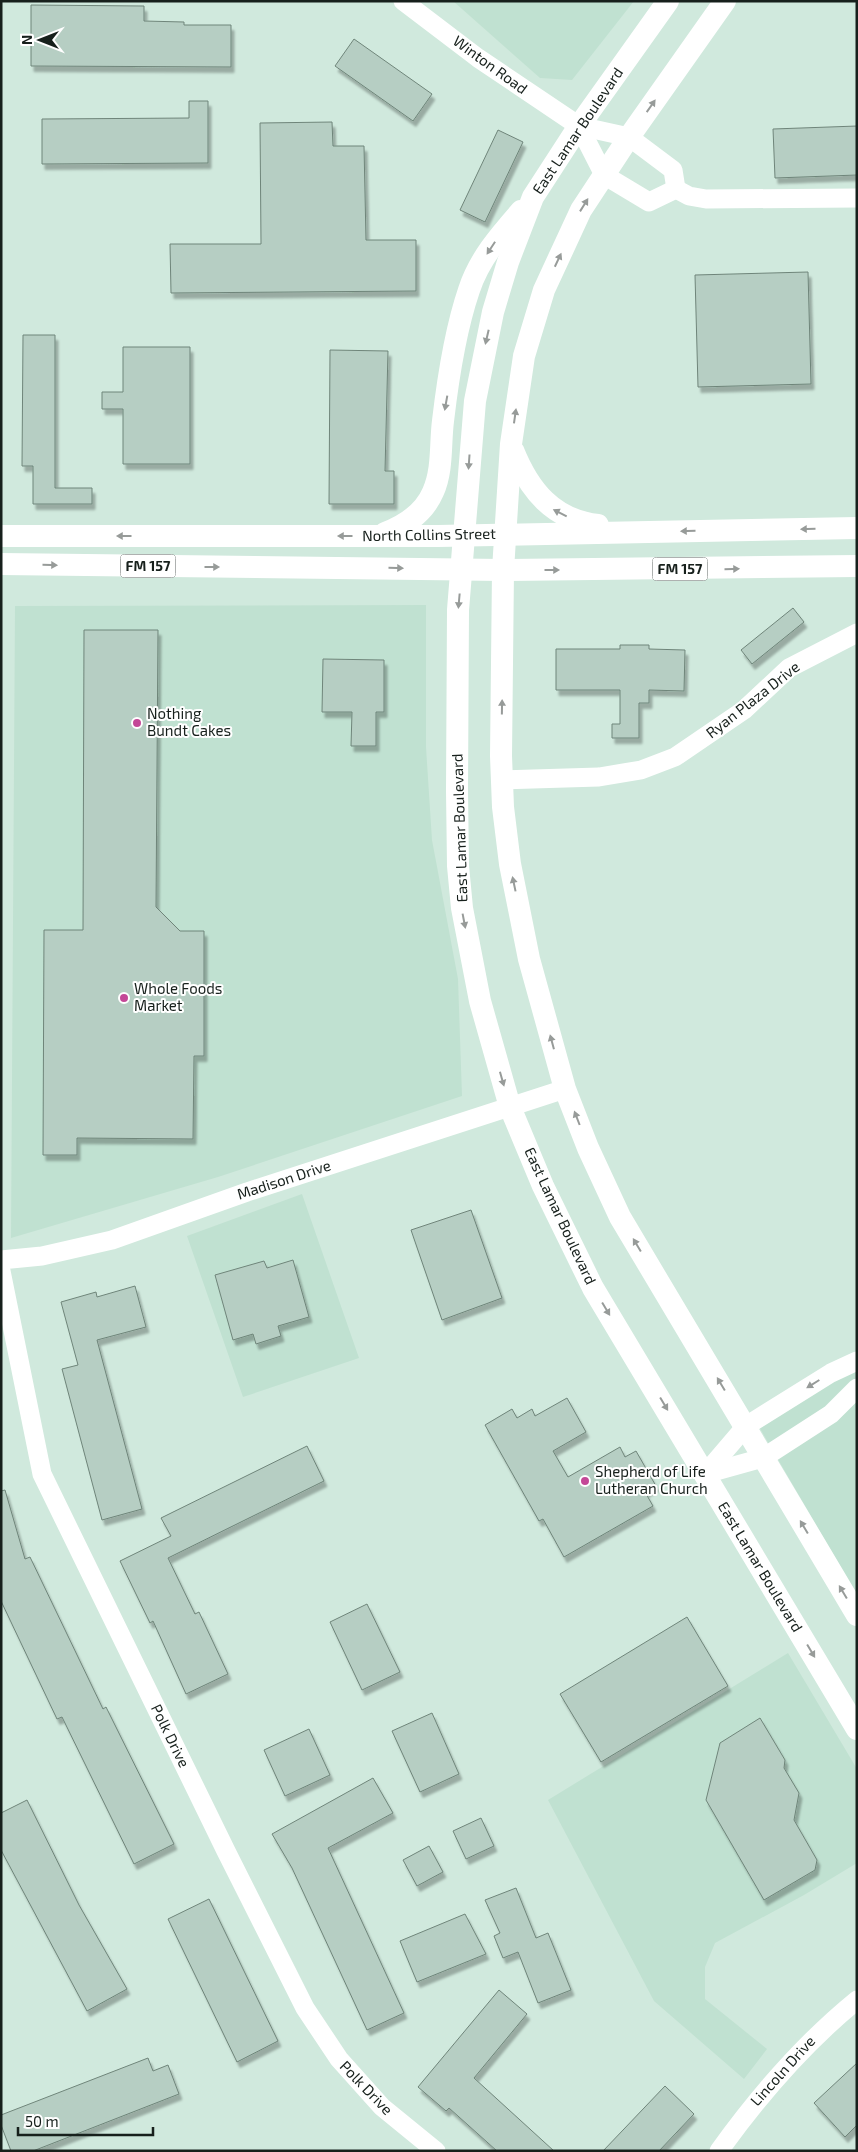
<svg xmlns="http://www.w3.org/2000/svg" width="858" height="2152" viewBox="0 0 858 2152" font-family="'Exo 2',sans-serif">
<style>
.built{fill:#c0e1d1}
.building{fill:#b6cec3;stroke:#6f857a;filter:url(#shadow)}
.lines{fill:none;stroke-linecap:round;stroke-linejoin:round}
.minor{stroke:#fff;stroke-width:19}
.major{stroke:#fff;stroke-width:22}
.oneway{fill:#979b99}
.poi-dot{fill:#c44797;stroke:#fff;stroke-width:2}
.labels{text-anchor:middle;stroke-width:4;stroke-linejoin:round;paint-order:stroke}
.shield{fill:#fff;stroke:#5d6360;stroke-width:1}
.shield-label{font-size:14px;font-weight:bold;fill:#17201c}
.street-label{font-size:15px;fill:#17201c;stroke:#fff}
.poi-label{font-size:15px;fill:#17201c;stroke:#fff;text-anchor:start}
</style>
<defs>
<filter id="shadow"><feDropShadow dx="3" dy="5.5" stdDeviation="1" flood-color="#0004"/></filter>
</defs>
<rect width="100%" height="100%" fill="#d0e9dd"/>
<g class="built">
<path d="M453 1H634L572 80 540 78Z"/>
<path d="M426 605V747L432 840 458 979 462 1096 218 1177 11 1238 15 606Z"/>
<path d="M302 1194 359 1358 243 1397 187 1236Z"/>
<path d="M857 1359V1595L751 1413Z"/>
<path d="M788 1653 857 1769V1863L804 1895 715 1943 705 1967V1999L767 2049 744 2079 654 2001 548 1800Z"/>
</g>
<g class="building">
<path d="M31 5 144 6V21L184 22V25H231V67L31 66Z"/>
<path d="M354 39 432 94 413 121 335 66Z"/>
<path d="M189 101H208V163L42 164V119L189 118Z"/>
<path d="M332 122 333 146H364L366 240H416V291L171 293 170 244H261L260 123Z"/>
<path d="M857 126V175L775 178 773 129Z"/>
<path d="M498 130 523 142 485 222 460 210Z"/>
<path d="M808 272 811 384 698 387 695 275Z"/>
<path d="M23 335H55V488H92V504H33V466H22Z"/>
<path d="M123 347H190V464H123V409H102V392H123Z"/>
<path d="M330 350 388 351 385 471H394V504H329Z"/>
<path d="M793 608 804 622 752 664 741 650Z"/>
<path d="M84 630H158L156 907 180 931H204V1056H194L193 1139 77 1138V1155H43L44 930H83Z"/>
<path d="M620 645H649V649L685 650 684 691 649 690V703H639V738H612V724H620V690H556V649H620Z"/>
<path d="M323 659 384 660V712H376V746H351L352 712H322Z"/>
<path d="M471 1210 502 1298 442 1320 411 1230Z"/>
<path d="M293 1260 309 1317 278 1326 281 1336 256 1344 253 1334 233 1340 215 1275 264 1261 267 1268Z"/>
<path d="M135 1286 146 1327 97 1340 142 1509 102 1520 62 1369 78 1365 61 1302 96 1292 97 1297Z"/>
<path d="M567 1398 586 1432 553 1451 568 1477 620 1447 625 1457 636 1451 656 1486 645 1492 653 1506 564 1557 543 1519 539 1521 485 1425 512 1409 517 1418 532 1409 535 1416Z"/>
<path d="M307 1446 324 1481 168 1558 195 1614 199 1612 228 1674 186 1694 153 1621 150 1623 120 1561 171 1536 161 1518Z"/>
<path d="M5 1490 25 1559 30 1557 103 1709 106 1707 174 1844 134 1864 62 1717 57 1719 1 1601V1491Z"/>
<path d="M367 1604 400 1672 362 1690 330 1622Z"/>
<path d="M687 1617 728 1686 601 1762 560 1694Z"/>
<path d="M432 1713 459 1774 420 1792 392 1731Z"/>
<path d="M760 1718 785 1760 784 1768 799 1793 794 1820 817 1860 815 1870 764 1900 706 1800 720 1743Z"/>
<path d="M309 1729 330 1775 285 1796 264 1750Z"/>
<path d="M373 1778 393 1813 328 1848 404 2013 367 2030 292 1868 272 1834Z"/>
<path d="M27 1800 79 1905 127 1989 87 2011 1 1850V1813Z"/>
<path d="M481 1818 494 1846 466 1859 453 1831Z"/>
<path d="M429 1846 443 1872 417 1886 403 1860Z"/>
<path d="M516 1888 536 1938 548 1933 571 1990 538 2003 518 1952 503 1958 494 1936 500 1933 485 1900Z"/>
<path d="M209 1899 278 2041 237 2062 168 1919Z"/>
<path d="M465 1914 486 1954 417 1982 400 1941Z"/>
<path d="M499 1990 527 2014 474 2078 554 2151H497L449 2108 446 2111 418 2087Z"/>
<path d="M148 2058 153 2071 168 2065 179 2094 33 2151H11L1 2125V2115Z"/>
<path d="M857 2063V2125L845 2137 814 2103Z"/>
<path d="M665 2086 694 2114 659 2151H603Z"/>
</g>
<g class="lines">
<g class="minor">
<path d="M403 1 478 58 579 126 629 137 673 170 676 189"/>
<path d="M579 126 604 175 649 202 676 189"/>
<path d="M676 189 689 196 706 199 857 198"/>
<path d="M502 780 599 777 641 770 675 757 744 710 789 668 857 633"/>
<path d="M1 1260 42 1256 112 1240 247 1192 565 1089"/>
<path d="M1 1271 42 1474 226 1851 305 2008 339 2059 382 2107 436 2151"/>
<path d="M705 1474 746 1426 831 1373 857 1361"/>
<path d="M705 1474 763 1458 831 1414 857 1388"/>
<path d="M719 2151C760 2094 803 2044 857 2000"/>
</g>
<g class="major">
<path d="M668 1 579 126 533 197 508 262 493 312 475 401 458 610 457 791 458 866 462 908 480 1001 510 1107 543 1186 593 1288 857 1729"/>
<path d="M725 1 629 137 581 210 544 290 524 356 511 444 503 570 501 756 503 807 510 864 529 959 565 1089 588 1148 620 1217 857 1615"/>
<path d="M513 450C529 490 553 520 598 525"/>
<path d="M385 533C406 525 424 513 433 492 443 470 440 444 443 421 448 378 455 331 469 290 479 259 500 235 521 211"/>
<path d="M1 536H438L857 528"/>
<path d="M1 564 503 570 857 566"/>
</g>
</g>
<defs><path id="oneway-solid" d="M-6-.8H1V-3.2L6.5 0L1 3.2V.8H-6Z" transform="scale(1.25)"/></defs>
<g class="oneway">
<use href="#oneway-solid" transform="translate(651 106) rotate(-55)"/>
<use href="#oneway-solid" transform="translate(584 205) rotate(-58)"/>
<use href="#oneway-solid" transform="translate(491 248) rotate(123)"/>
<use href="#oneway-solid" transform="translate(558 260) rotate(-65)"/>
<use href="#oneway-solid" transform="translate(487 337) rotate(103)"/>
<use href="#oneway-solid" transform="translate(446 403) rotate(100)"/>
<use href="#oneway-solid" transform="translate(515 416) rotate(-82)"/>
<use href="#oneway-solid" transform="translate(469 462) rotate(94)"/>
<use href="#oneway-solid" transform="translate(560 513) rotate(-153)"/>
<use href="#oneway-solid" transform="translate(808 529) rotate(179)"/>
<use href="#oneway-solid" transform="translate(688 531) rotate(179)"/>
<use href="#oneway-solid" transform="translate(124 536) rotate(180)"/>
<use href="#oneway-solid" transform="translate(345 536) rotate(180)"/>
<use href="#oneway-solid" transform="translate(50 565) rotate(1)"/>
<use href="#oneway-solid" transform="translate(212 567)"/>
<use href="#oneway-solid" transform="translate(396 568) rotate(1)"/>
<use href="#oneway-solid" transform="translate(732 569) rotate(-1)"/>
<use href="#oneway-solid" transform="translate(552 570)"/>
<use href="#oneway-solid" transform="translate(459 601) rotate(95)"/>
<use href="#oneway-solid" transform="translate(502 707) rotate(-89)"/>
<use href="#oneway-solid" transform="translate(514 884) rotate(-102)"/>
<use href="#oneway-solid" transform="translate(464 921) rotate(79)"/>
<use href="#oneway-solid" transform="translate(552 1042) rotate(-105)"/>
<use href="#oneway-solid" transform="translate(502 1079) rotate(74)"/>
<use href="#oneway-solid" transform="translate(577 1118) rotate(-111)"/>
<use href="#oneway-solid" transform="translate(637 1245) rotate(-121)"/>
<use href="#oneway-solid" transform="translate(606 1309) rotate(59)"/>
<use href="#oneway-solid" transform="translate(721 1384) rotate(-121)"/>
<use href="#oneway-solid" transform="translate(813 1384) rotate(148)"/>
<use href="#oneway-solid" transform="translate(664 1404) rotate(59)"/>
<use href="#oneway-solid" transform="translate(804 1527) rotate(-121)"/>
<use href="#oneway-solid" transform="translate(843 1592) rotate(-121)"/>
<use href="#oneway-solid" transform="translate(811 1651) rotate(59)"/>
</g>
<g class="poi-dot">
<circle cx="137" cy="723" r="5"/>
<circle cx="124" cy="998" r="5"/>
<circle cx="585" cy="1481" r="5"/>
</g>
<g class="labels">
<g class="shield">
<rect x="120.5" y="554.5" width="55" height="23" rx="4"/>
<rect x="652.5" y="557.5" width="55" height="23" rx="4"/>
</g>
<g class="shield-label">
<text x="148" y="571">FM 157</text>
<text x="680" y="574">FM 157</text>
</g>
<g class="street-label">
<text transform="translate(490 65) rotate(36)" y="5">Winton Road</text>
<text transform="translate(578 131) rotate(-56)" y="5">East Lamar Boulevard</text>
<text transform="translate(429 535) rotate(-1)" y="5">North Collins Street</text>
<text transform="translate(753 700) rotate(-38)" y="5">Ryan Plaza Drive</text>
<text transform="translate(460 828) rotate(-92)" y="5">East Lamar Boulevard</text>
<text transform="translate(284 1180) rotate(-18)" y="5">Madison Drive</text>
<text transform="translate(560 1216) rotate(65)" y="5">East Lamar Boulevard</text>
<text transform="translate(760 1567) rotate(59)" y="5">East Lamar Boulevard</text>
<text transform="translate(170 1736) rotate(64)" y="5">Polk Drive</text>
<text transform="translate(783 2071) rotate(-48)" y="5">Lincoln Drive</text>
<text transform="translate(366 2088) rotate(46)" y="5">Polk Drive</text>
</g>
<g class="poi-label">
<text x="147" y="719">Nothing<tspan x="147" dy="17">Bundt Cakes</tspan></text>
<text x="134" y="994">Whole Foods<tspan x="134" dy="17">Market</tspan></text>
<text x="595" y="1477">Shepherd of Life<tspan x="595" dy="17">Lutheran Church</tspan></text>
</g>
</g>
<rect width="858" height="2152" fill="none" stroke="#17201c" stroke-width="5"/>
<g transform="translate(40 40) rotate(270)" stroke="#ffffff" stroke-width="4" paint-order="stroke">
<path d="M0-4L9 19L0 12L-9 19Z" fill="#17201c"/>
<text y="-8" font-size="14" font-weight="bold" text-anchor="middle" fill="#17201c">N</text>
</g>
<path d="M18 2127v8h135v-8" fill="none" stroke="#17201c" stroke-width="2.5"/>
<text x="25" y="2127" font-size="15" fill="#17201c" stroke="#ffffff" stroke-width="4" paint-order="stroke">50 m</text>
</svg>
